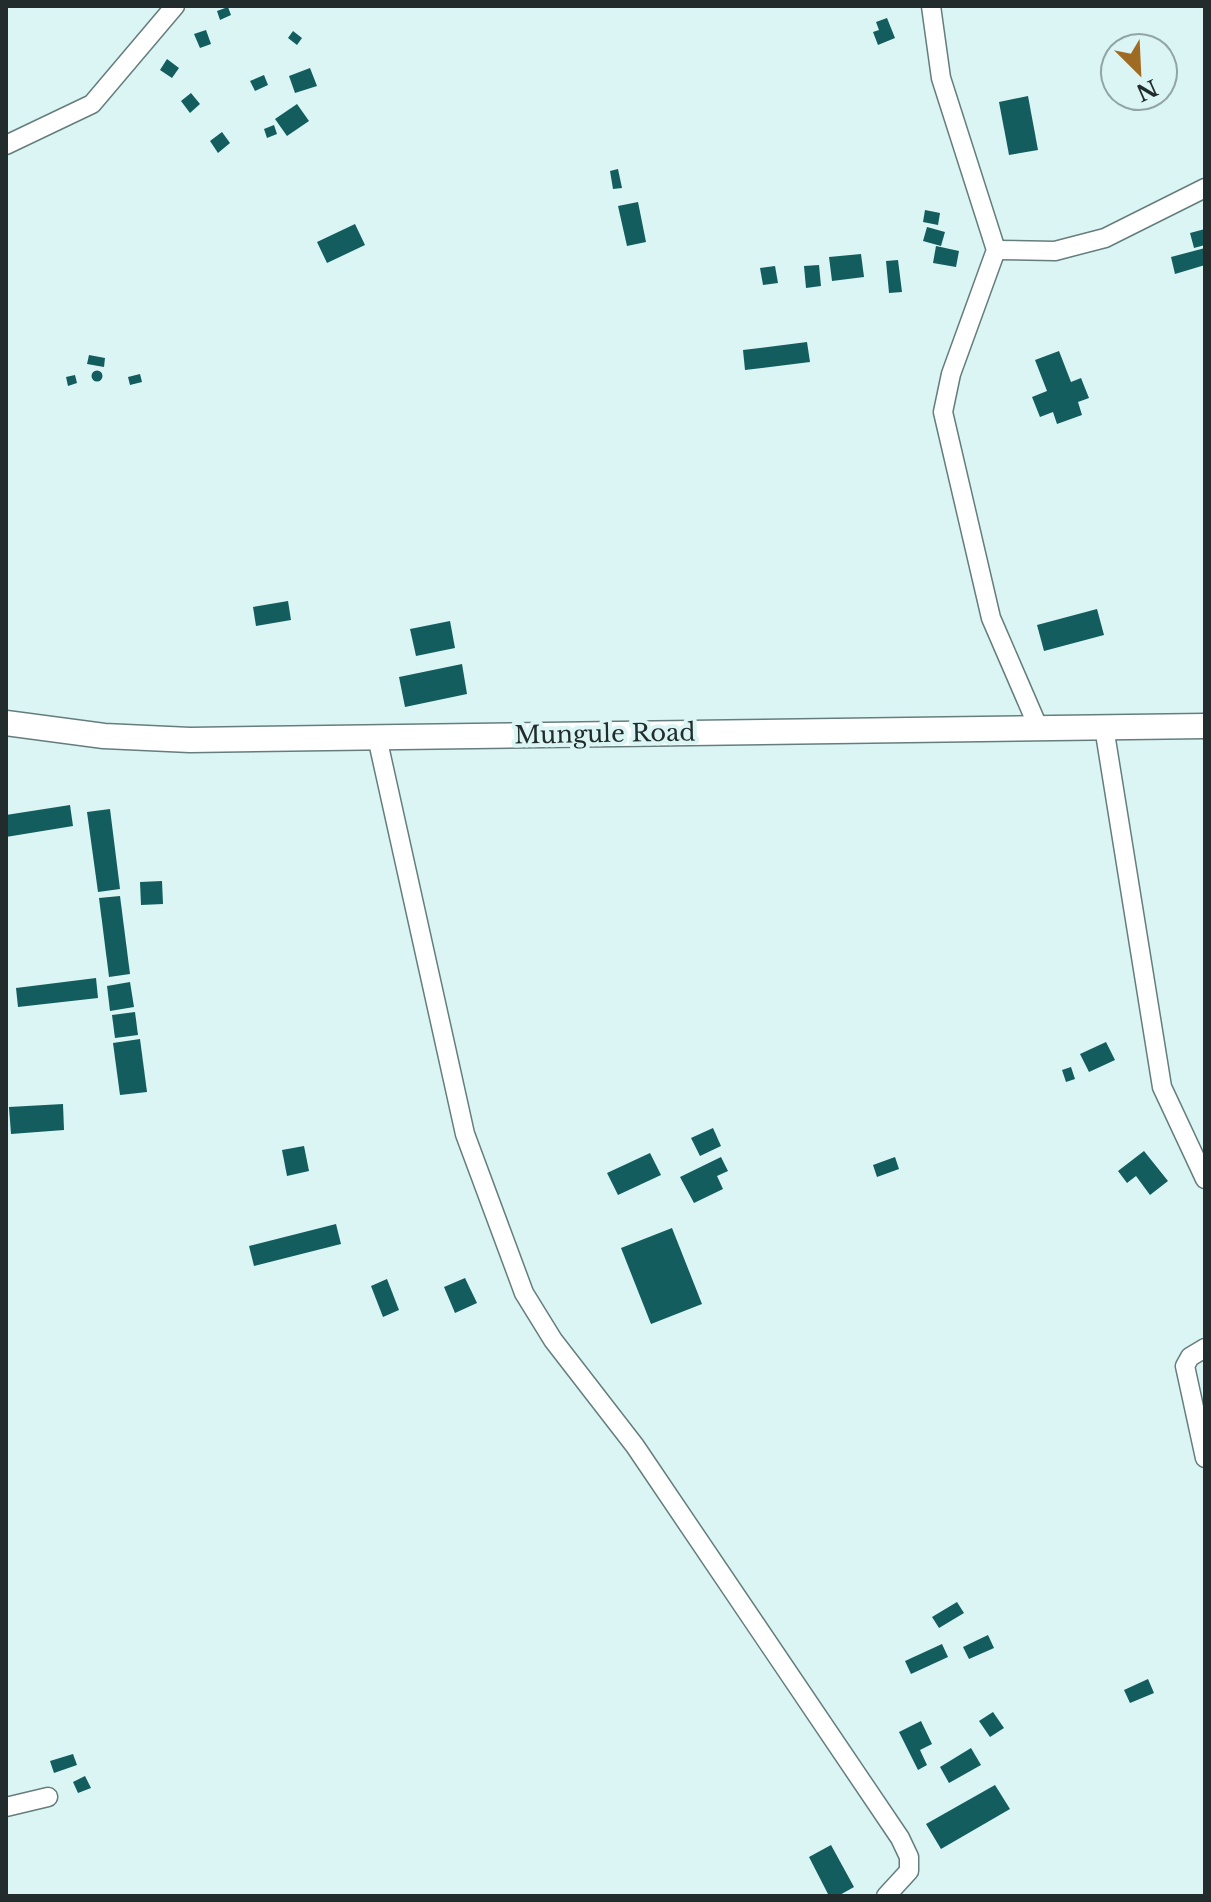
<svg xmlns="http://www.w3.org/2000/svg" width="1211" height="1902" viewBox="0 0 1211 1902" font-family="'Libre Baskerville',serif">
<style>
.building{fill:#135d5e}
.lines{fill:none;stroke-linecap:round;stroke-linejoin:round}
.street-casing{stroke:#657d7d;stroke-width:21}
.secondary-casing{stroke:#657d7d;stroke-width:27}
.street{stroke:#fff;stroke-width:18}
.secondary{stroke:#fff;stroke-width:24}
.labels{text-anchor:middle;stroke-width:8;stroke-linejoin:round;paint-order:stroke}
.street-label{font-size:24px;fill:#222c2c;stroke:#dbf5f5}
</style>
<rect width="100%" height="100%" fill="#dbf5f5"/>
<g class="building">
<path d="M228 7 231 15 220 20 217 11Z"/>
<path d="M887 18 895 38 878 45 873 32 879 30 876 22Z"/>
<path d="M206 30 211 44 200 48 194 34Z"/>
<path d="M293 31 302 38 297 45 288 38Z"/>
<path d="M167 59 179 68 172 78 160 70Z"/>
<path d="M310 68 317 86 295 93 289 76Z"/>
<path d="M264 75 268 85 255 91 250 81Z"/>
<path d="M191 93 200 104 190 113 181 101Z"/>
<path d="M1028 96 1038 150 1009 155 999 102Z"/>
<path d="M297 104 309 121 287 136 275 119Z"/>
<path d="M274 125 277 134 267 138 264 129Z"/>
<path d="M222 132 230 143 218 153 210 141Z"/>
<path d="M618 169 622 188 613 189 610 171Z"/>
<path d="M638 202 646 242 627 246 618 206Z"/>
<path d="M925 210 940 213 938 225 923 222Z"/>
<path d="M355 224 365 245 327 263 317 242Z"/>
<path d="M927 227 945 232 941 246 923 241Z"/>
<path d="M1205 229V245L1194 248 1190 233Z"/>
<path d="M936 246 959 251 956 267 933 263Z"/>
<path d="M1205 248V265L1175 274 1171 257Z"/>
<path d="M861 254 864 277 832 281 829 257Z"/>
<path d="M898 260 902 292 889 293 886 261Z"/>
<path d="M819 265 821 286 806 288 804 266Z"/>
<path d="M775 266 778 283 763 285 760 268Z"/>
<path d="M807 342 810 362 745 370 743 350Z"/>
<path d="M1059 351 1071 382 1081 378 1089 398 1078 402 1082 415 1057 424 1053 412 1040 417 1032 397 1047 391 1035 360Z"/>
<path d="M89 355 105 358 104 367 87 364Z"/>
<circle cx="97" cy="376" r="5.5"/>
<path d="M140 374 142 382 130 385 128 377Z"/>
<path d="M75 375 77 383 68 386 66 377Z"/>
<path d="M288 601 291 620 256 626 253 607Z"/>
<path d="M1097 609 1104 635 1044 651 1037 625Z"/>
<path d="M450 621 455 648 416 656 410 629Z"/>
<path d="M462 664 467 694 405 707 399 677Z"/>
<path d="M70 805 73 826 6 837V815Z"/>
<path d="M110 809 120 889 98 892 87 812Z"/>
<path d="M162 881 163 904 141 905 140 882Z"/>
<path d="M120 896 130 974 109 977 99 898Z"/>
<path d="M96 978 98 998 18 1007 16 988Z"/>
<path d="M130 982 134 1007 110 1011 107 986Z"/>
<path d="M135 1012 138 1035 115 1038 112 1015Z"/>
<path d="M140 1039 147 1092 120 1095 113 1043Z"/>
<path d="M1106 1042 1115 1060 1089 1072 1080 1054Z"/>
<path d="M1071 1067 1075 1079 1066 1082 1062 1070Z"/>
<path d="M63 1104 64 1130 11 1134 9 1107Z"/>
<path d="M713 1128 721 1146 700 1156 691 1138Z"/>
<path d="M304 1146 309 1171 287 1176 282 1150Z"/>
<path d="M1144 1151 1168 1181 1150 1195 1136 1176 1127 1183 1118 1171Z"/>
<path d="M650 1153 661 1175 618 1195 607 1173Z"/>
<path d="M721 1157 728 1171 717 1176 723 1189 694 1203 680 1177Z"/>
<path d="M895 1157 899 1169 877 1177 873 1165Z"/>
<path d="M336 1224 341 1244 254 1266 249 1246Z"/>
<path d="M672 1228 702 1304 651 1324 621 1248Z"/>
<path d="M465 1278 477 1303 455 1313 444 1287Z"/>
<path d="M387 1279 399 1310 383 1317 371 1286Z"/>
<path d="M957 1602 964 1613 939 1628 932 1617Z"/>
<path d="M988 1635 994 1648 969 1659 963 1647Z"/>
<path d="M942 1644 948 1657 911 1674 905 1661Z"/>
<path d="M1148 1679 1154 1693 1130 1703 1124 1690Z"/>
<path d="M993 1712 1004 1728 990 1737 979 1721Z"/>
<path d="M921 1721 932 1744 920 1750 927 1765 918 1770 899 1732Z"/>
<path d="M971 1748 981 1765 949 1783 940 1767Z"/>
<path d="M73 1754 77 1765 54 1773 50 1761Z"/>
<path d="M85 1776 91 1788 78 1793 73 1782Z"/>
<path d="M995 1785 1010 1809 941 1849 926 1824Z"/>
<path d="M831 1845 854 1887 838 1896H829L809 1857Z"/>
</g>
<g class="lines">
<defs>
<g id="street">
<path d="M931 6 941 78 996 250 951 374 943 412 991 618 1039 729"/>
<path d="M6 145 92 104 175 6"/>
<path d="M996 250 1055 251 1105 238 1205 188"/>
<path d="M1104 727 1162 1087 1205 1179"/>
<path d="M377 737 465 1134 524 1293 553 1340 635 1446 900 1838 909 1857V1871L886 1896"/>
<path d="M1205 1348 1190 1357 1185 1366 1205 1458"/>
<path d="M6 1807 48 1797"/>
</g>
<path id="secondary" d="M6 723 104 736 190 740 1205 726"/>
</defs>
<use href="#street" class="street-casing"/>
<use href="#secondary" class="secondary-casing"/>
<use href="#street" class="street"/>
<use href="#secondary" class="secondary"/>
</g>
<g class="labels">
<g class="street-label">
<text transform="translate(605 734) rotate(-1)" y="8">Mungule Road</text>
</g>
</g>
<rect width="1211" height="1902" fill="none" stroke="#222c2c" stroke-width="16"/>
<g transform="translate(1139 72) rotate(156)"><circle r="38" fill="#dbf5f5" stroke="#91a5a5" stroke-width="2"/>
<path d="M0-6L14 30L0 20L-14 30Z" fill="#9f6b23"/>
<text y="-12" font-size="22" font-weight="bold" text-anchor="middle" fill="#222c2c">N</text>
</g>
</svg>
